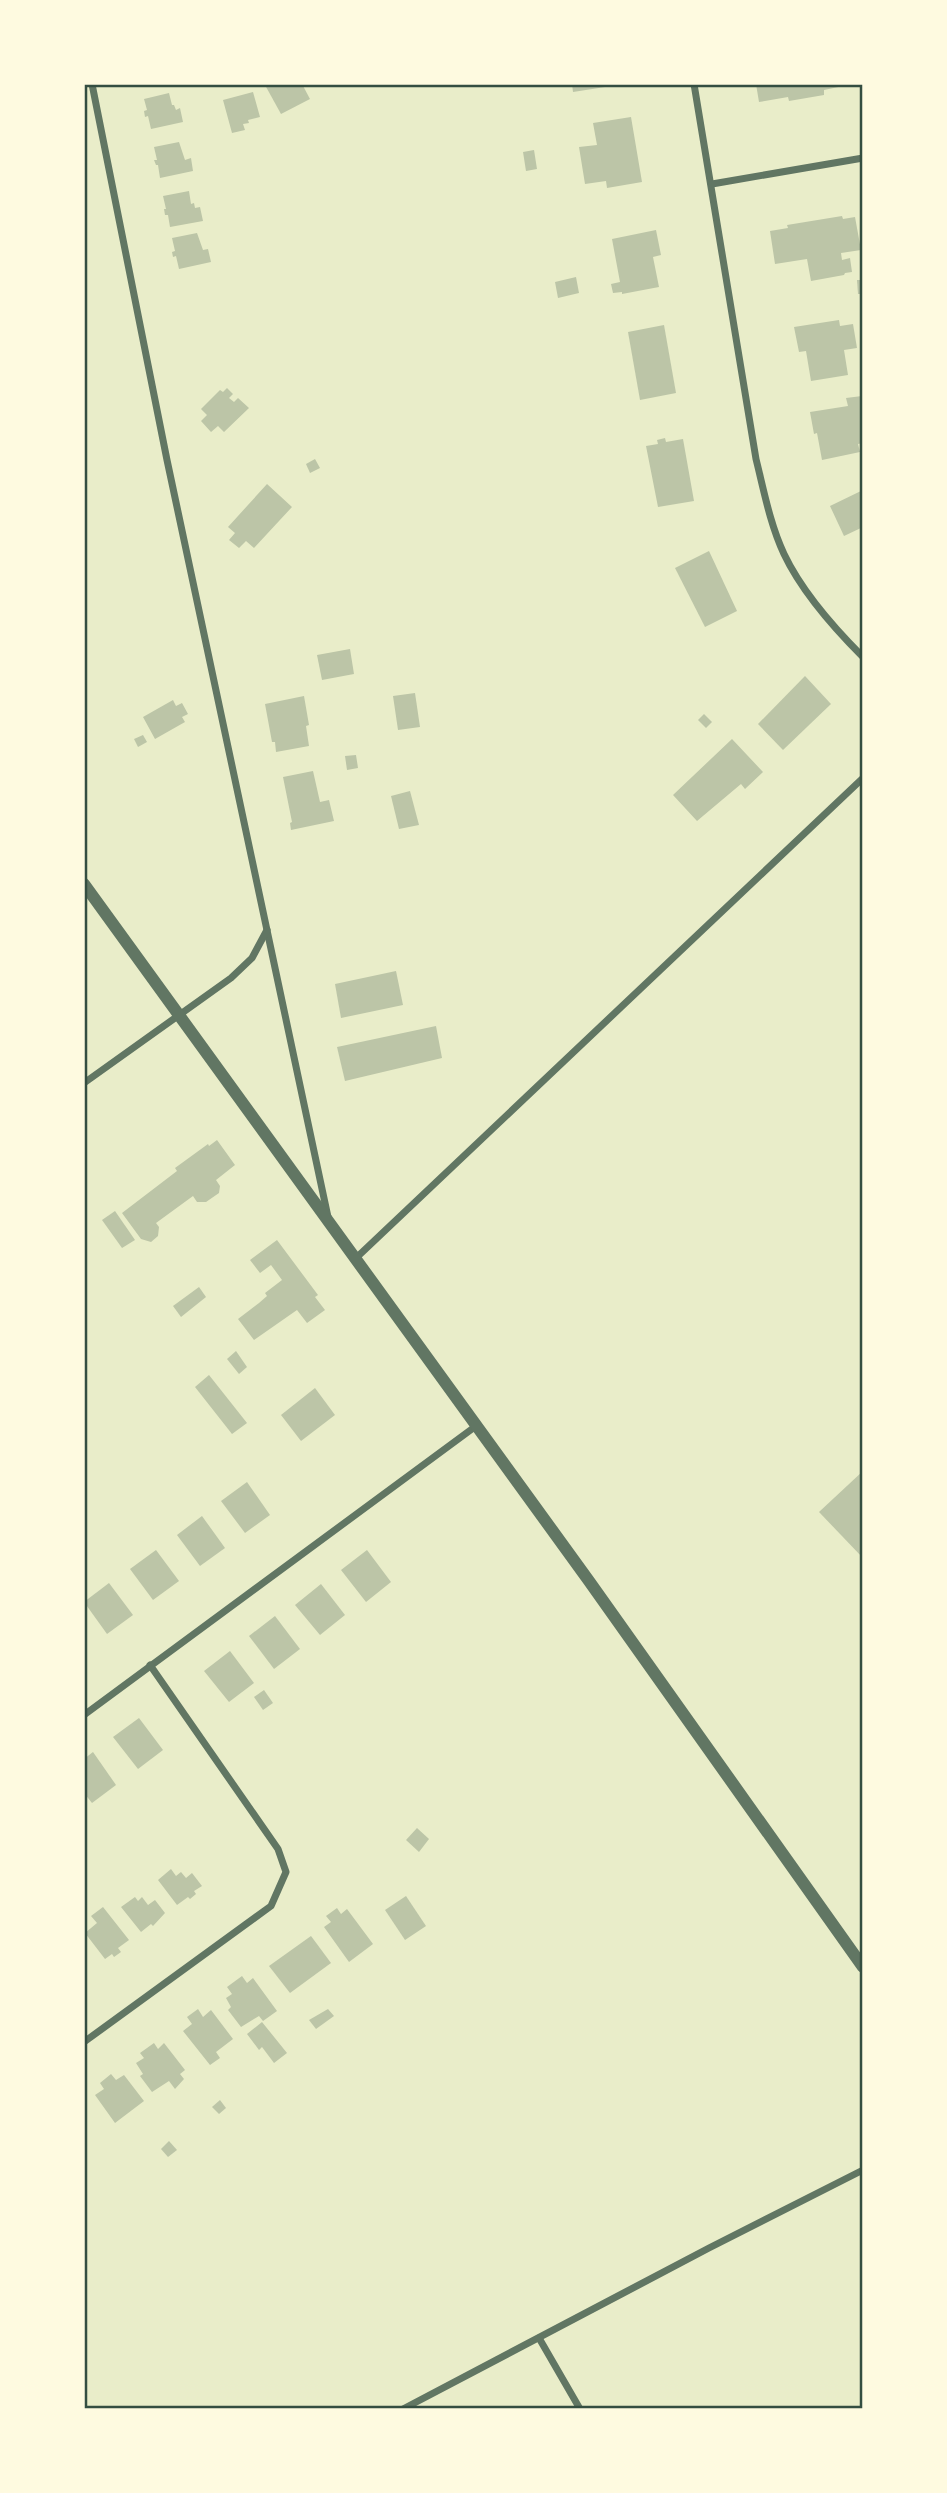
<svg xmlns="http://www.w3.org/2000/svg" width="947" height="2493" viewBox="0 0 947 2493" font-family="Rubik,sans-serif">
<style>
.building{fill:#bcc5a7}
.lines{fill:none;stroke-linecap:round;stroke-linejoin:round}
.minor{stroke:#617663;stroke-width:7}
.tertiary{stroke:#617663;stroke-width:12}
.neatline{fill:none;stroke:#344e41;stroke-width:2.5}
</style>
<rect width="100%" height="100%" fill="#e9edc9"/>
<g class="building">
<path d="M267 84H302L310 99 281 114 265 85Z"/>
<path d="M572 84H618V85L573 92Z"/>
<path d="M756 84H848V85L824 90V95L789 101 788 97 759 102Z"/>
<path d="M253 92 260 117 248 120 249 123 243 124 245 130 232 133 223 100Z"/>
<path d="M169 93 172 105H174L176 110 180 108 183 122 151 129 148 116 145 117 144 111 147 110 144 99Z"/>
<path d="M631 117 642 182 607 188 606 181 585 184 579 147 597 145 593 123Z"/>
<path d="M179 142 185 160 191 158 193 171 160 178 158 165H156L154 160H157L154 147Z"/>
<path d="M534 150 537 169 526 171 523 152Z"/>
<path d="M189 191 191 204 194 203 195 208 200 207 203 221 170 227 168 215H165L164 209H166L163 196Z"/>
<path d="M842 216 843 219 855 217 861 250 841 253 842 260 850 258 852 272 845 273 844 275 811 281 807 259 775 264 770 231 788 228 787 225Z"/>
<path d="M656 230 661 255 653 257 659 287 622 294V292L613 293 611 284 620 282 612 239Z"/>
<path d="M197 233 203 250 208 249 211 262 179 269 176 256 173 257 172 252 175 251 172 238Z"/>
<path d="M576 277 579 293 558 298 555 282Z"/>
<path d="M857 280H863V294H858Z"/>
<path d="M839 320 840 326 853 324 857 348 844 350 848 375 811 381 806 351 799 352 794 327Z"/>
<path d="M664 325 676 393 640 400 628 332Z"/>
<path d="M227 388 233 394 229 398 234 402 238 398 249 408 224 432 218 426 211 432 201 421 207 415 201 409 220 390 223 392Z"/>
<path d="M862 396 863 443 858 444 860 452 822 460 817 433 814 434 810 412 848 406 846 398Z"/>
<path d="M665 438 666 442 683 439 694 501 658 507 646 446 658 444 657 440Z"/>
<path d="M315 459 320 468 310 473 306 464Z"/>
<path d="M267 484 292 507 254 548 246 541 239 548 229 540 235 533 228 527Z"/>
<path d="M863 490V527L844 536 830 506Z"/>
<path d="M709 551 737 611 705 627 675 568Z"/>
<path d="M350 649 354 674 322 680 317 655Z"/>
<path d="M805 676 831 704 783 750 758 724Z"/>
<path d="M415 693 420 727 398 730 393 696Z"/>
<path d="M304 696 309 725 306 726 309 746 276 752 275 742H272L265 704Z"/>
<path d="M173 700 176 706 182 703 188 714 182 717 185 722 155 739 143 717Z"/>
<path d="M704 714 712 722 706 728 698 720Z"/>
<path d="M143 735 147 742 138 747 134 739Z"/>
<path d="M732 739 763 772 745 789 741 784 697 821 673 795Z"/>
<path d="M356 755 358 768 347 770 345 756Z"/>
<path d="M313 771 320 802 329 800 334 821 291 830 290 823 292 822 283 777Z"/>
<path d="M410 791 419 825 399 829 391 796Z"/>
<path d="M396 971 403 1005 341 1018 335 984Z"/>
<path d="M436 1026 442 1058 345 1081 337 1047Z"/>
<path d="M217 1140 235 1165 216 1180 220 1186 219 1193 206 1202H197L193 1196 156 1223 159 1227 158 1236 151 1242 141 1239 122 1213 177 1171 175 1168 208 1144 209 1146Z"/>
<path d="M115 1211 135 1240 122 1248 102 1220Z"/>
<path d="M277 1240 318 1295 315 1297 325 1310 307 1323 297 1310 254 1340 238 1319 259 1303 267 1296 265 1293 282 1280 271 1265 260 1273 250 1260Z"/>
<path d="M199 1287 206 1297 181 1317 173 1306Z"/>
<path d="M236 1351 247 1367 239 1374 227 1359Z"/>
<path d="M209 1375 247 1423 232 1434 195 1387Z"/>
<path d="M315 1388 335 1415 301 1441 281 1415Z"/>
<path d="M863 1471V1558L819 1512Z"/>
<path d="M247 1482 270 1515 245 1533 221 1501Z"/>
<path d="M202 1516 225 1548 200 1566 177 1535Z"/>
<path d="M156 1550 179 1581 153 1600 130 1569Z"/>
<path d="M367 1550 391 1582 366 1602 341 1570Z"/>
<path d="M109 1583 133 1615 107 1634 84 1602Z"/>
<path d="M321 1584 345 1615 320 1635 295 1605Z"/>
<path d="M275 1616 300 1649 274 1669 249 1636Z"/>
<path d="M230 1651 254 1683 229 1702 204 1671Z"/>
<path d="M264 1690 273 1703 263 1710 254 1697Z"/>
<path d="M139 1718 163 1750 138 1769 113 1737Z"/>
<path d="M93 1752 116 1785 92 1803 84 1793V1759Z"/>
<path d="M417 1828 429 1839 419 1852 406 1840Z"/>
<path d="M171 1869 176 1876 181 1872 186 1878 192 1873 202 1886 194 1891 196 1894 190 1899 188 1897 177 1905 158 1880Z"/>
<path d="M406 1896 426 1926 405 1940 385 1910Z"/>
<path d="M135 1897 138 1901 142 1897 148 1905 155 1900 165 1913 153 1926 151 1924 141 1932 121 1907Z"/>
<path d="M103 1907 129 1940 118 1948 121 1952 114 1957 112 1954 105 1959 85 1933 97 1923 91 1916Z"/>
<path d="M337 1908 341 1914 347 1909 373 1944 349 1962 324 1927 331 1922 326 1916Z"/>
<path d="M311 1936 331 1963 290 1993 269 1966Z"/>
<path d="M242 1976 247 1983 253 1978 277 2011 263 2021 259 2016 241 2027 228 2010 231 2007 226 1998 232 1994 227 1987Z"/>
<path d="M198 2009 203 2017 211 2010 233 2039 216 2052 220 2058 210 2065 183 2031 192 2024 187 2017Z"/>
<path d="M328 2009 334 2016 316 2029 309 2020Z"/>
<path d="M262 2022 287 2053 274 2063 262 2047 259 2050 247 2034Z"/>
<path d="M154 2043 158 2049 164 2043 185 2070 180 2074 184 2079 175 2089 169 2081 152 2092 140 2076 143 2074 136 2063 144 2058 140 2053Z"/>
<path d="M111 2074 116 2080 124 2075 144 2101 115 2123 95 2095 104 2089 100 2083Z"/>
<path d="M220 2100 226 2108 219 2114 212 2107Z"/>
<path d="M169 2141 177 2150 168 2157 161 2149Z"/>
</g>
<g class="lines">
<g class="minor">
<path d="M92 84 167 460 328 1217"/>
<path d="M694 84 756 459C764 491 770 524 784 554 802 592 833 627 863 657"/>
<path d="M712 184 863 158"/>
<path d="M84 1083 231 978 252 958 267 930"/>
<path d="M355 1259 863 778"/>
<path d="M84 1715 476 1426"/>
<path d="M84 2042 271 1906 286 1872 278 1849 150 1665"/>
<path d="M539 2338 580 2409"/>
<path d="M403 2409 709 2248 863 2170"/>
</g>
<path class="tertiary" d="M84 884 589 1581 863 1967"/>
</g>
<rect width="947" height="2493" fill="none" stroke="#fefae0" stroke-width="172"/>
<rect x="86" y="86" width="775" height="2321" class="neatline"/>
</svg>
